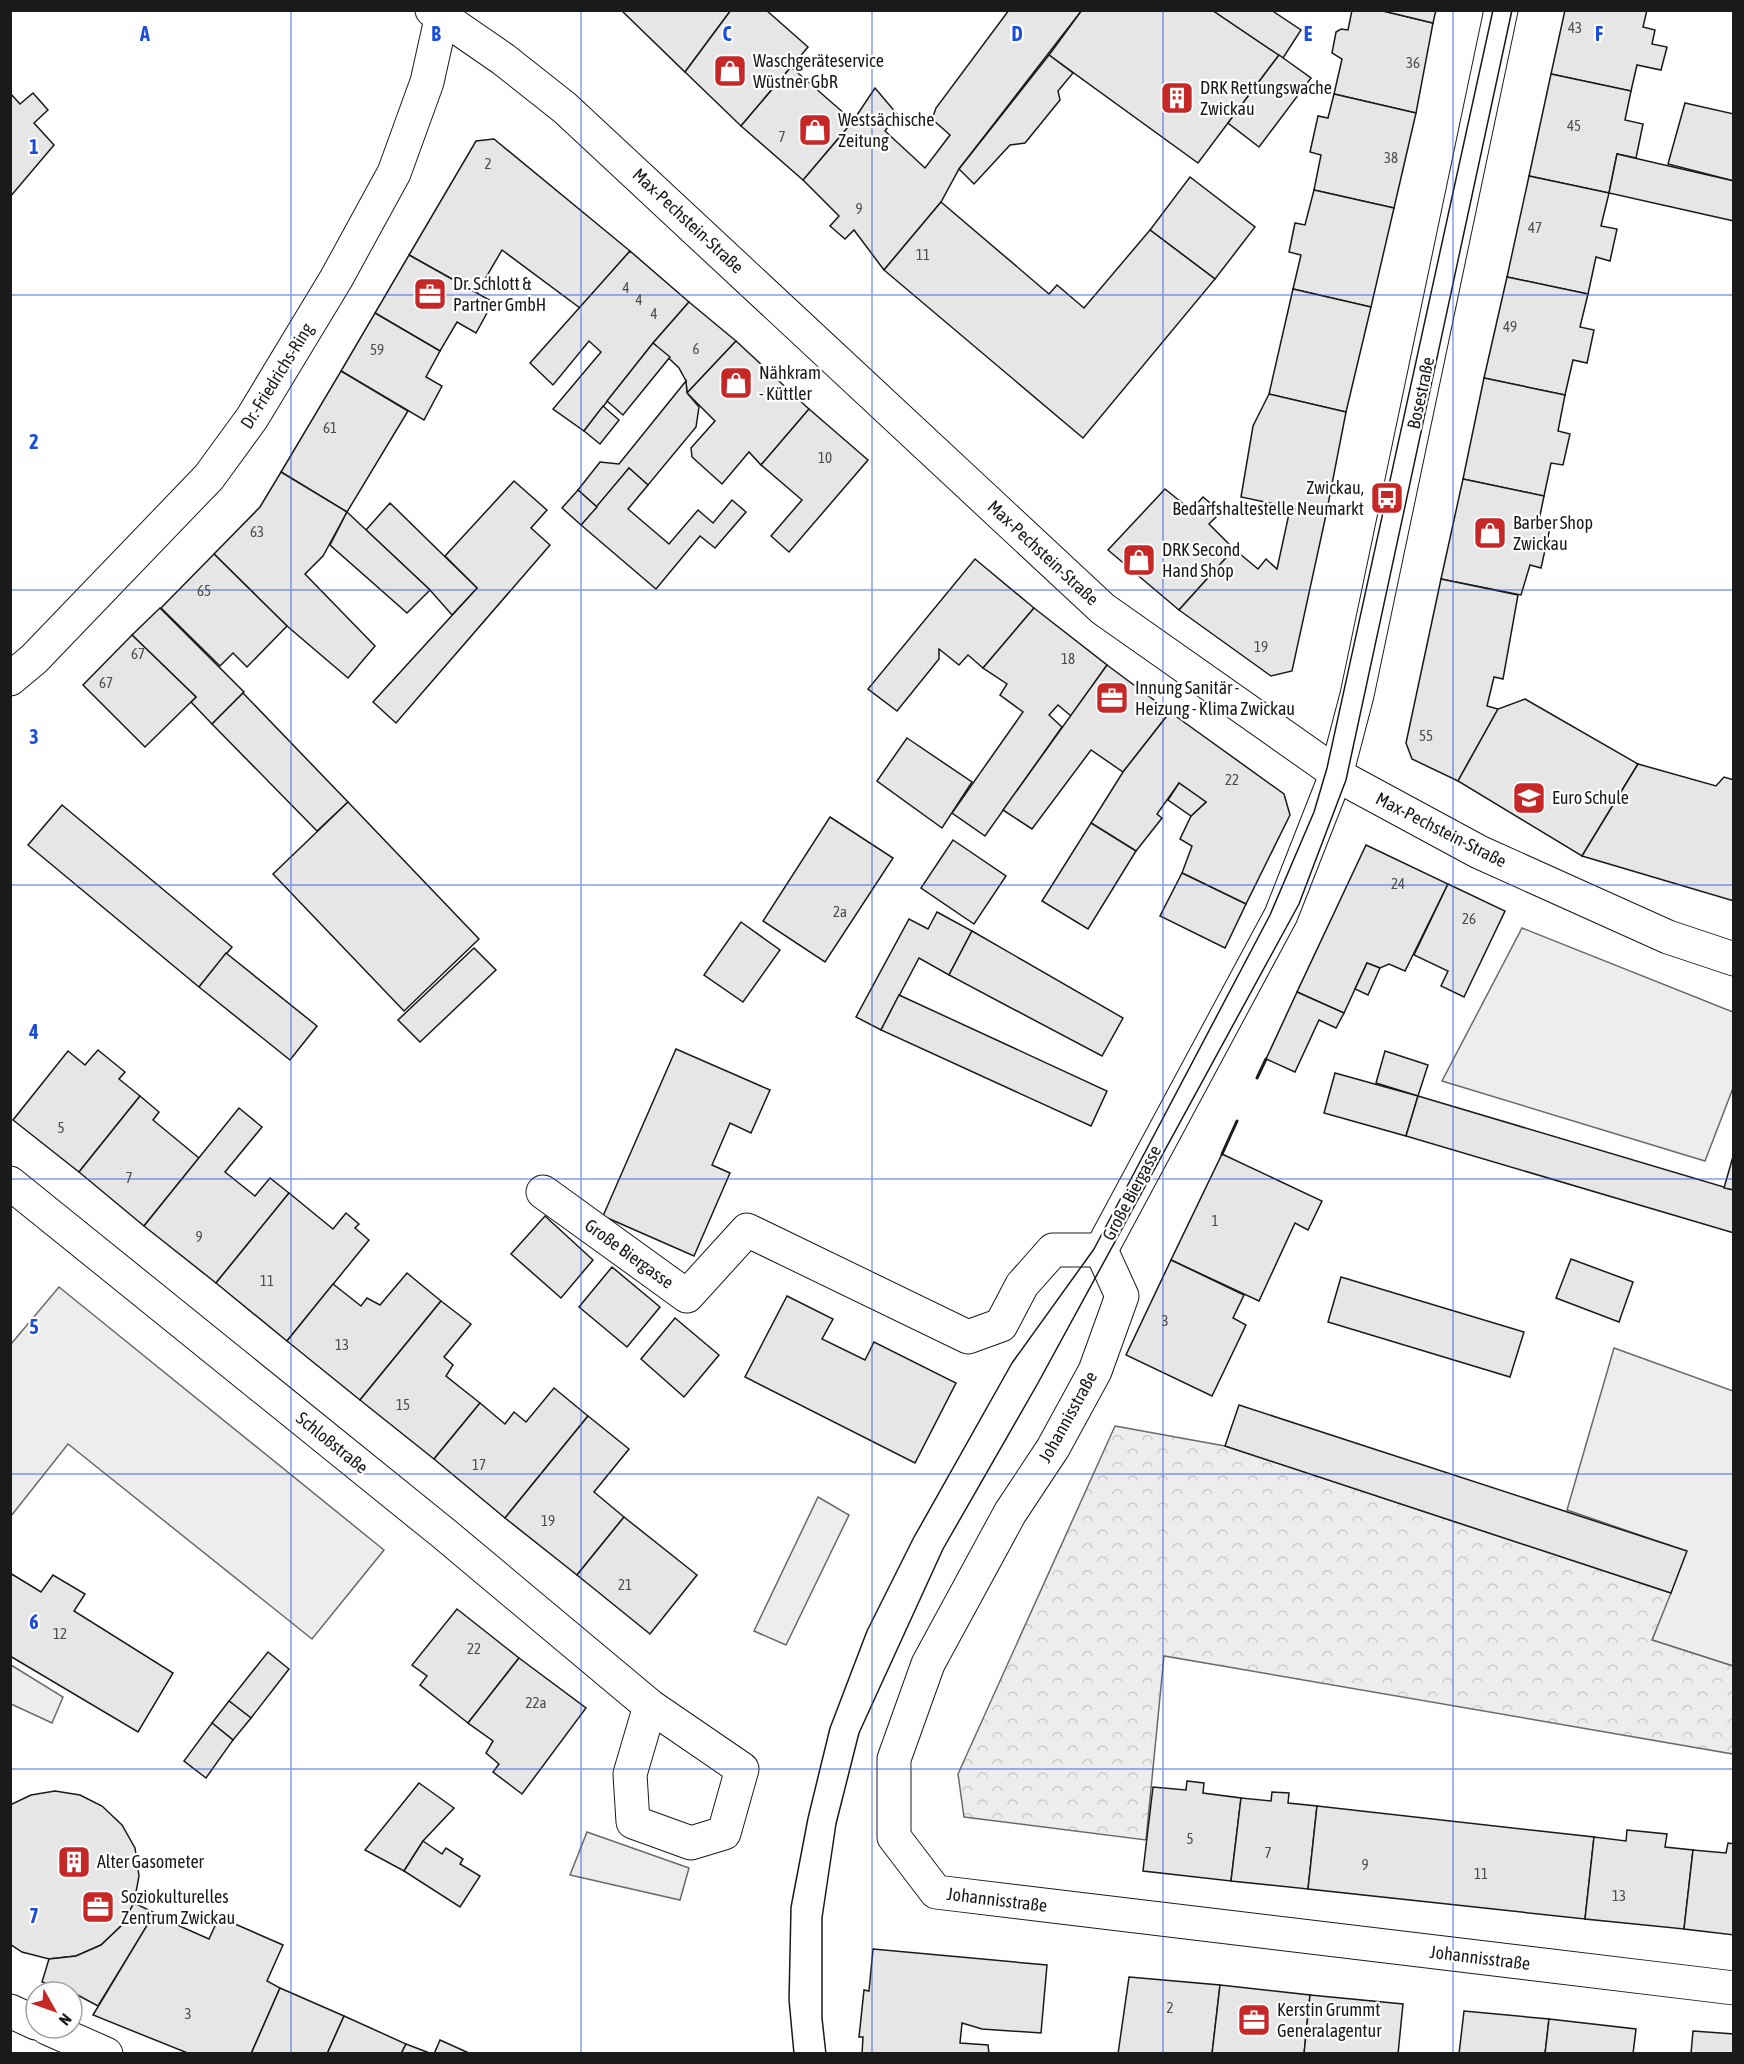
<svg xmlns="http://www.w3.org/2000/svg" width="1744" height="2064" viewBox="0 0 1744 2064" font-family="'Asap Condensed',sans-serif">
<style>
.built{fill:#ededed;stroke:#6a6a6a;stroke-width:1.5}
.forest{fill:url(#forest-crowns);stroke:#6a6a6a;stroke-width:1.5}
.building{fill:#e6e6e6;stroke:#1a1a1a;stroke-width:1.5}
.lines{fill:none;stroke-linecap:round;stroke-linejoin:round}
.minor-casing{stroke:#1a1a1a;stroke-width:35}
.major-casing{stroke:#1a1a1a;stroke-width:35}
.minor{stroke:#fff;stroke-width:33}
.major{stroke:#fff;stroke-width:33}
.tram{stroke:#1a1a1a;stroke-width:1.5}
.wall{stroke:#1a1a1a;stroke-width:3}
.grid{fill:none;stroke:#1d4ed8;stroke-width:1.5;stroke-opacity:0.55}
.labels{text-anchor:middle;stroke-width:4.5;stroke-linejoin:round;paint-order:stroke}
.number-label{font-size:15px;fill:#4d4d4d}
.poi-label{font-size:18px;fill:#1a1a1a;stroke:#fff;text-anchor:start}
.street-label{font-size:18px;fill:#1a1a1a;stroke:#fff}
.grid-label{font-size:20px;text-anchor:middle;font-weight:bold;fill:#1d4ed8;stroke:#fff;stroke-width:4.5;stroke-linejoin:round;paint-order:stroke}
</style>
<defs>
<pattern id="forest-crowns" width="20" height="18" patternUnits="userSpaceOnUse" patternTransform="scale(1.5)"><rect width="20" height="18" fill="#ededed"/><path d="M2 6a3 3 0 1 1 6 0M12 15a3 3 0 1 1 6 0" fill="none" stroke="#cbcbcb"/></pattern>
</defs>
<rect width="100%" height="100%" fill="#fff"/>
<g class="built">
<path d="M1522 928 1733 1012V1088L1705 1161 1442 1081Z"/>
<path d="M59 1287 384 1550 312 1639 68 1444 11 1516V1344Z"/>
<path d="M1614 1348 1733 1391V1666L1652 1640 1686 1551 1567 1510Z"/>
<path d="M818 1497 849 1515 786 1645 754 1631Z"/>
<path d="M11 1665 63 1697 52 1723 11 1704Z"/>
<path d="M587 1832 689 1868 680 1900 570 1875Z"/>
</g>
<path class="forest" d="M1115 1426 1225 1446 1671 1593 1652 1640 1733 1666V1754L1164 1656 1146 1840 964 1817 958 1774Z"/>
<g class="building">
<path d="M621 10H731L685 72Z"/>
<path d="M731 10H766L808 47 741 126 685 72Z"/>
<path d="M1009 10H1082L959 169 941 202 884 270 854 230 845 239 830 226 839 216 803 180 853 121 875 88 897 114 885 131 925 168 950 135 932 119 936 108Z"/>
<path d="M1082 10H1212L1279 55 1198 163 1049 55Z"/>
<path d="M1212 10H1271L1301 30 1283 58Z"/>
<path d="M1352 10H1379L1433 23 1416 113 1334 94 1342 59 1332 53 1336 32 1341 29 1348 30Z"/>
<path d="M1379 10H1436L1433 23Z"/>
<path d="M1565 10H1647L1643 27 1655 30 1652 44 1667 47 1661 70 1637 65 1631 91 1551 74Z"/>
<path d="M1049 55 1073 73 1058 91 1060 100 1025 143 1010 145 974 184 959 169Z"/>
<path d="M1279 55 1311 78 1259 147 1228 123Z"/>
<path d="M791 67 853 121 803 180 741 126Z"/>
<path d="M1551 74 1631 91 1625 120 1643 124 1636 158 1617 154 1609 193 1529 176Z"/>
<path d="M10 93 20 104 33 93 48 110 34 123 54 145 10 197Z"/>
<path d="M1334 94 1416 113 1394 208 1314 190 1321 155 1310 152 1318 116 1328 118Z"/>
<path d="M1685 103 1734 114V181L1668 164Z"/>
<path d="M494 139 630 251 580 308 502 250 477 293 409 255 476 141Z"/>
<path d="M1617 154 1734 181V221L1609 193Z"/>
<path d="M1529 176 1609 193 1601 226 1617 229 1610 261 1596 257 1588 294 1507 277Z"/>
<path d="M1190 177 1255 227 1215 279 1150 230Z"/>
<path d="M1314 190 1394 208 1371 307 1293 289 1301 255 1289 252 1295 223 1305 225Z"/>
<path d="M941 202 1049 294 1057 285 1084 308 1150 230 1215 279 1083 438 884 270Z"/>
<path d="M630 251 689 302 653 343 584 431 553 409 601 352 589 341 553 385 530 363Z"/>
<path d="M409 255 493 302 476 333 457 322 440 351 375 313Z"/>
<path d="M1507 277 1588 294 1580 327 1594 330 1587 363 1573 360 1565 395 1484 378Z"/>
<path d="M1293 289 1371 307 1346 412 1269 394Z"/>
<path d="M689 302 736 341 687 393 686 381 679 368 653 343Z"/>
<path d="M375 313 440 351 426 377 442 386 424 420 341 371Z"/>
<path d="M736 341 809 409 761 465 749 452 722 484 692 457 691 448 715 421 687 393Z"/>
<path d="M653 343 670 357 623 415 607 401Z"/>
<path d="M341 371 408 411 347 512 281 472Z"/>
<path d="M1484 378 1565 395 1558 431 1570 434 1563 465 1551 463 1544 496 1463 479Z"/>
<path d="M686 381 687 393 699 407 696 427 648 485 629 468 597 507 578 490 600 462 619 464Z"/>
<path d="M1269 394 1346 412 1326 515 1241 497 1253 426Z"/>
<path d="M603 406 619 420 600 444 584 431Z"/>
<path d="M809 409 868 460 789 552 771 536 802 500 761 465Z"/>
<path d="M629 468 648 485 628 509 669 544 698 510 713 523 732 500 746 512 715 548 700 536 656 589 581 525Z"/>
<path d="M281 472 347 512 323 556 305 574 375 646 348 678 287 626 214 554 260 507Z"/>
<path d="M1463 479 1544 496 1538 525 1550 528 1541 568 1530 565 1521 595 1441 579Z"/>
<path d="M514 481 547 510 531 528 550 545 396 723 373 702 477 588 445 556Z"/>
<path d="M1165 489 1191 510 1203 497 1221 512 1209 524 1234 549 1179 610 1108 550Z"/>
<path d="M578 490 597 507 581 525 562 508Z"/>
<path d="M390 503 477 588 452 615 430 590 366 530Z"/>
<path d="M1290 509 1326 515 1292 671 1271 676 1179 610 1234 549 1258 569 1266 559 1277 569Z"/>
<path d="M347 512 430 590 407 613 330 545Z"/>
<path d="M214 554 287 626 247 667 233 653 220 666 161 608Z"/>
<path d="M975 559 1034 608 983 668 968 655 959 665 939 649V659L897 711 868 689Z"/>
<path d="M1441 579 1518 595 1503 679 1494 677 1487 706 1498 709 1458 781 1412 759 1406 743Z"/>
<path d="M160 608 244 692 212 724 191 702 196 697 132 635Z"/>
<path d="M1034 608 1107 665 1071 716 1058 705 1049 715 1062 727 985 836 952 813 1023 712 1000 695 1007 684 983 668Z"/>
<path d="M132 635 196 697 145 747 83 685Z"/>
<path d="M1107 665 1170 712 1123 772 1091 750 1032 829 1003 810Z"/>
<path d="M243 693 348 802 317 831 212 724Z"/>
<path d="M1525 699 1638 764 1582 856 1458 781 1498 709Z"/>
<path d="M1170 712 1284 794 1290 815 1246 904 1182 873 1192 846 1180 839 1191 816 1206 802 1179 783 1157 814 1162 818 1136 851 1091 823 1123 772Z"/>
<path d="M907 738 972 782 942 828 877 781Z"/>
<path d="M1638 764 1716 786 1724 777 1734 780V901L1582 856Z"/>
<path d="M1179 783 1206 802 1191 816 1168 800Z"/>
<path d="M348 802 479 939 404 1011 273 874Z"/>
<path d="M62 805 232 947 199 987 28 845Z"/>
<path d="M830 817 893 858 825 962 763 921Z"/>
<path d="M1091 823 1136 851 1088 929 1042 901Z"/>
<path d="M953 840 1006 876 974 924 921 888Z"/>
<path d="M1366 845 1448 884 1405 971 1389 964 1380 968 1367 963 1344 1013 1297 992Z"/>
<path d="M1182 873 1246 904 1225 948 1160 916Z"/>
<path d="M1448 884 1505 911 1464 997 1441 986 1448 971 1414 955Z"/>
<path d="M937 912 972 931 949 975 919 958 881 1030 856 1017 909 919 928 929Z"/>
<path d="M741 922 780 950 743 1002 704 975Z"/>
<path d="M972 931 1123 1018 1102 1056 949 975Z"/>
<path d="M474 948 496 970 420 1042 398 1020Z"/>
<path d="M226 953 317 1026 290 1060 199 987Z"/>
<path d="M1367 963 1380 968 1368 995 1355 989Z"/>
<path d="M1297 992 1344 1013 1336 1028 1319 1020 1295 1072 1266 1059Z"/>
<path d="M899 995 1107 1091 1091 1126 881 1030Z"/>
<path d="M676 1049 770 1090 751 1133 730 1123 712 1165 730 1173 694 1256 603 1216Z"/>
<path d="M98 1050 125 1072 119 1079 140 1096 79 1172 13 1120 68 1051 85 1065Z"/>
<path d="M1385 1051 1428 1065 1418 1096 1376 1083Z"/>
<path d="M1335 1073 1418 1096 1406 1136 1324 1113Z"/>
<path d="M140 1096 159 1112 153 1120 199 1158 144 1226 79 1172Z"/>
<path d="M1418 1096 1734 1190V1233L1406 1136Z"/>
<path d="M239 1108 262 1127 225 1172 255 1196 270 1178 289 1193 216 1283 144 1226Z"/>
<path d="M1734 1153V1190L1724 1188Z"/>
<path d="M1222 1154 1322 1201 1308 1230 1295 1223 1259 1301 1171 1260Z"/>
<path d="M289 1193 333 1229 346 1213 359 1224 355 1228 369 1240 287 1341 216 1283Z"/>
<path d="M545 1216 593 1260 561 1298 511 1254Z"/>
<path d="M1571 1259 1633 1282 1619 1322 1556 1298Z"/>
<path d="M1171 1260 1244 1295 1233 1318 1246 1325 1212 1396 1126 1355Z"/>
<path d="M612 1267 660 1307 627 1347 579 1307Z"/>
<path d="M407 1273 441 1301 360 1400 287 1341 333 1284 361 1306 367 1298 380 1305Z"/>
<path d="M1341 1277 1524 1332 1510 1377 1328 1322Z"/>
<path d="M787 1296 833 1319 822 1339 865 1360 874 1342 956 1383 915 1463 745 1377Z"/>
<path d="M441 1301 471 1324 444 1357 453 1365 446 1376 480 1403 434 1459 360 1400Z"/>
<path d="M675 1318 719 1355 684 1397 641 1359Z"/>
<path d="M554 1388 588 1416 505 1518 434 1459 480 1403 505 1424 514 1412 526 1422Z"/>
<path d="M1239 1405 1687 1551 1671 1593 1225 1446Z"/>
<path d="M588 1416 629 1449 594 1492 624 1517 577 1575 505 1518Z"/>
<path d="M624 1517 697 1575 650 1634 577 1575Z"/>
<path d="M10 1573 41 1592 53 1575 85 1594 74 1611 173 1673 138 1732 10 1656Z"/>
<path d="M457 1609 519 1658 468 1723 420 1685 427 1676 412 1665Z"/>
<path d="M268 1652 289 1669 251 1718 229 1701Z"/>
<path d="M519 1658 586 1708 522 1794 493 1772 499 1764 486 1753 493 1741 468 1723Z"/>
<path d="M229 1701 251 1718 233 1740 212 1723Z"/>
<path d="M212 1723 233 1740 206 1778 184 1761Z"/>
<path d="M1187 1781 1204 1783 1203 1793 1241 1798 1231 1881 1143 1871 1153 1787 1186 1790Z"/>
<path d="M419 1783 454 1808 423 1841 404 1871 365 1850Z"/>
<path d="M55 1791 80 1795 102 1806 122 1825 135 1848 139 1876 134 1903 121 1926 101 1945 76 1956 49 1959 22 1952 10 1944V1805L31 1795Z"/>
<path d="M1272 1792 1289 1793 1288 1803 1317 1806 1308 1889 1231 1881 1241 1798 1271 1801Z"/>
<path d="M1317 1806 1594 1837 1585 1919 1308 1889Z"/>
<path d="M1627 1830 1667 1834 1665 1847 1693 1850 1684 1929 1585 1919 1594 1837 1626 1841Z"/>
<path d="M423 1841 442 1854 446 1848 463 1859 460 1864 480 1876 460 1907 404 1871Z"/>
<path d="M1728 1843 1734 1844V1935L1684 1929 1693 1850 1726 1853Z"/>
<path d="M134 1903 155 1913 98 2006 72 1992 42 1982 49 1959 76 1956 101 1945 121 1926Z"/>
<path d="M152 1917 163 1923 164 1919 209 1939 219 1917 283 1945 267 1981 280 1988 251 2054H190L93 2015Z"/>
<path d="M873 1949 1047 1965 1041 2033 982 2029 962 2023 960 2043 988 2045 989 2054H862L863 2037H859L864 1990 869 1991Z"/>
<path d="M1129 1977 1220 1985 1212 2054H1118Z"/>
<path d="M1220 1985 1310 1995 1304 2054H1212Z"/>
<path d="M280 1988 344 2016 327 2054H251Z"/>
<path d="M1310 1995 1403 2004 1398 2054H1304Z"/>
<path d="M1464 2011 1549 2019 1545 2054H1459Z"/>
<path d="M344 2016 406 2044 401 2054H327Z"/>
<path d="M1549 2019 1636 2029 1633 2054H1545Z"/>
<path d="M1693 2031 1734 2034V2054H1691Z"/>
<path d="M440 2040 471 2054H434Z"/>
<path d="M406 2044 432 2054H401Z"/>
</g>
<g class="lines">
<defs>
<g id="minor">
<path d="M432 10 503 59 565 108 1103 609 1346 780 1479 852 1668 937 1734 959"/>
<path d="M10 1183 442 1532 650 1706 742 1769 724 1833 691 1843 633 1822 630 1774 650 1706"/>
<path d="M543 1192 687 1296 747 1230 968 1337 1001 1325 1022 1285 1053 1250H1101"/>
<path d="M1101 1250 1122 1296 1095 1371 1053 1448 1010 1513 928 1664 894 1759V1837L936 1892 1734 1988"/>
<path d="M1101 1250 1281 915 1336 775 1357 695 1501 10"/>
<path d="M10 2011 36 2023"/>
<path d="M47 2028 106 2054"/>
</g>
<path id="major" d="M10 679 34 659 209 477 252 418 336 279 394 173 427 82 443 10"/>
</defs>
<use href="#minor" class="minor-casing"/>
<use href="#major" class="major-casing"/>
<use href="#minor" class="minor"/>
<use href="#major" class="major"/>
<g class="tram">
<path d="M794 2054 789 2000 791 1907 808 1818 830 1728 867 1631 913 1539 1012 1363 1094 1249 1270 915 1314 812 1327 768 1493 10"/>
<path d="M826 2054 822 2018V1918L836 1824 859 1733 943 1549 1038 1383 1299 904 1346 780 1512 10"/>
</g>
<g class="wall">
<path d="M1257 1078 1266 1059"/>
<path d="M1222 1154 1237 1121"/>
</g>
</g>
<path class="grid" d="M291 10V2054M581 10V2054M872 10V2054M1163 10V2054M1453 10V2054M10 295H1734M10 590H1734M10 885H1734M10 1179H1734M10 1474H1734M10 1769H1734"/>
<defs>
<symbol id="shop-square" viewBox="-11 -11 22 22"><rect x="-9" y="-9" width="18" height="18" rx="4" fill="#c62828" stroke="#fff"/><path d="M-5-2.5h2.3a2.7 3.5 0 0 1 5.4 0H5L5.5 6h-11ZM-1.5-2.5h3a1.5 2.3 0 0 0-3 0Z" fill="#fff"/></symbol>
<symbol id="building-square" viewBox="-11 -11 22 22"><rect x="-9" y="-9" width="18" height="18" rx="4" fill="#c62828" stroke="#fff"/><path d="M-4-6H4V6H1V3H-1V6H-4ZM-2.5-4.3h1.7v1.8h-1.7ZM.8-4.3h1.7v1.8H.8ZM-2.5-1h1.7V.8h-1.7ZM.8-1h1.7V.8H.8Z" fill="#fff"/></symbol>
<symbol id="office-square" viewBox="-11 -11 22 22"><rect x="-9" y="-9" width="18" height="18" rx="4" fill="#c62828" stroke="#fff"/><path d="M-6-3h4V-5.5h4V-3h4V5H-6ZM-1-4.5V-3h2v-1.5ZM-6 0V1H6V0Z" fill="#fff"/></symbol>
<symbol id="bus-square" viewBox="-11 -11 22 22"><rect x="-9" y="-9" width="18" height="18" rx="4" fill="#c62828" stroke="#fff"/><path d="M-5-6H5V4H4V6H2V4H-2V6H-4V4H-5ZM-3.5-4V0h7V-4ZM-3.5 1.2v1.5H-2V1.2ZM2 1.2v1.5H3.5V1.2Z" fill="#fff"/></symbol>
<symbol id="school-square" viewBox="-11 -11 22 22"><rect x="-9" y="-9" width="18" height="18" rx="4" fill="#c62828" stroke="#fff"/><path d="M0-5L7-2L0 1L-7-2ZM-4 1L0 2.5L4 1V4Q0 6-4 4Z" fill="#fff"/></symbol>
</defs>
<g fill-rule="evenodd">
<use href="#shop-square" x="711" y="52" width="38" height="38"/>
<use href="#building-square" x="1158" y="79" width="38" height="38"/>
<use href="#shop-square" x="796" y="111" width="38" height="38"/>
<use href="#office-square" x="411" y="275" width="38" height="38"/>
<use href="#shop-square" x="717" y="364" width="38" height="38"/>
<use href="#bus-square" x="1368" y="479" width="38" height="38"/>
<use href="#shop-square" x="1471" y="514" width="38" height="38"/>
<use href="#shop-square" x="1120" y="541" width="38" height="38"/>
<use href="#office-square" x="1093" y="679" width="38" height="38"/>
<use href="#school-square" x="1510" y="779" width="38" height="38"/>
<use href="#building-square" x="55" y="1843" width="38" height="38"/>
<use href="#office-square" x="79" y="1888" width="38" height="38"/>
<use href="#office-square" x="1235" y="2001" width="38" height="38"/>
</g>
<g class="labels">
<g class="number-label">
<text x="1575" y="33">43</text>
<text x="1413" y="68">36</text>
<text x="1574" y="131">45</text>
<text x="782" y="142">7</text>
<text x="1391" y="163">38</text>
<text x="488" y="169">2</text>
<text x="859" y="214">9</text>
<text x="1535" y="233">47</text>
<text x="923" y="260">11</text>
<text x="626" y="293">4</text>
<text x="639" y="305">4</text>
<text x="654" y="319">4</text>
<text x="1510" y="332">49</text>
<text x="696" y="354">6</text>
<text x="377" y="355">59</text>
<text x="330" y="433">61</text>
<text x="825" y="463">10</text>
<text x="257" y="537">63</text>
<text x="204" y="596">65</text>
<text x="1261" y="652">19</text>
<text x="138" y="659">67</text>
<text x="1068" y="664">18</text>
<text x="106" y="688">67</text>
<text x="1426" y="741">55</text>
<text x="1232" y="785">22</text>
<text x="1398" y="889">24</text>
<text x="840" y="917">2a</text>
<text x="1469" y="924">26</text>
<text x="61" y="1133">5</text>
<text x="129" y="1183">7</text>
<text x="1215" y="1226">1</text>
<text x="199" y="1242">9</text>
<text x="267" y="1286">11</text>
<text x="1165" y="1326">3</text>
<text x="342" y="1350">13</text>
<text x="403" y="1410">15</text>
<text x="479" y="1470">17</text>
<text x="548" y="1526">19</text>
<text x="625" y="1590">21</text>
<text x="60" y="1639">12</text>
<text x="474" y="1654">22</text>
<text x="536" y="1708">22a</text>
<text x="1190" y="1844">5</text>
<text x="1268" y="1858">7</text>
<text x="1365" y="1870">9</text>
<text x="1481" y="1879">11</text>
<text x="1619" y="1901">13</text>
<text x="1170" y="2013">2</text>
<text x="188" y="2019">3</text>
</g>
<g class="poi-label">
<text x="753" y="67">Waschgeräteservice<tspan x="753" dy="21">Wüstner GbR</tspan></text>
<text x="1200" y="94">DRK Rettungswache<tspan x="1200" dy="21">Zwickau</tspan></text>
<text x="838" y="126">Westsächische<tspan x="838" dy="21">Zeitung</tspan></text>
<text x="453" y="290">Dr. Schlott &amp;<tspan x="453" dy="21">Partner GmbH</tspan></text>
<text x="759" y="379">Nähkram<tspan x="759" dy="21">- Küttler</tspan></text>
<text x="1364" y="494" text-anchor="end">Zwickau,<tspan x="1364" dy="21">Bedarfshaltestelle Neumarkt</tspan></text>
<text x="1513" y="529">Barber Shop<tspan x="1513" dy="21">Zwickau</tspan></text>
<text x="1162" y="556">DRK Second<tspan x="1162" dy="21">Hand Shop</tspan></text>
<text x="1135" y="694">Innung Sanitär -<tspan x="1135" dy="21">Heizung - Klima Zwickau</tspan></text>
<text x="1552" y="804">Euro Schule</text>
<text x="97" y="1868">Alter Gasometer</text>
<text x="121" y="1903">Soziokulturelles<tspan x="121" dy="21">Zentrum Zwickau</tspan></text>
<text x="1277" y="2016">Kerstin Grummt<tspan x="1277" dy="21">Generalagentur</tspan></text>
</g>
<g class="street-label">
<text transform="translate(688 221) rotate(43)" y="6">Max-Pechstein-Straße</text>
<text transform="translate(277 376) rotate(-58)" y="6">Dr.-Friedrichs-Ring</text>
<text transform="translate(1421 393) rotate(-78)" y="6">Bosestraße</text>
<text transform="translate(1043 553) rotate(43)" y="6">Max-Pechstein-Straße</text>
<text transform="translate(1441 830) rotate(27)" y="6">Max-Pechstein-Straße</text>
<text transform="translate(1132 1193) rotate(-62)" y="6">Große Biergasse</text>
<text transform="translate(629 1254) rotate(36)" y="6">Große Biergasse</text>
<text transform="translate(1068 1417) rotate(-61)" y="6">Johannisstraße</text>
<text transform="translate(332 1443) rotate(39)" y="6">Schloßstraße</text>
<text transform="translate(997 1900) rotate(7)" y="6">Johannisstraße</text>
<text transform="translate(1480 1958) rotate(7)" y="6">Johannisstraße</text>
</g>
</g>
<g class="grid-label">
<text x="145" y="41">A</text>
<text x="436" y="41">B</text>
<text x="727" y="41">C</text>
<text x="1017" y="41">D</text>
<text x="1308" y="41">E</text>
<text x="1599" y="41">F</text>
<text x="34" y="154">1</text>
<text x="34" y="449">2</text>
<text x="34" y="744">3</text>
<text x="34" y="1039">4</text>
<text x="34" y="1334">5</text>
<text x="34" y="1629">6</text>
<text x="34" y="1923">7</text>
</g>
<rect width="1744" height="2064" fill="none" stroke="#1a1a1a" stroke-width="24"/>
<g transform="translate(54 2010) rotate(130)"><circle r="28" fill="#ffffff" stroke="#a3a3a3" stroke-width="1.5"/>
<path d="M0-4.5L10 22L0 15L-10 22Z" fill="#c62828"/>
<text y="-9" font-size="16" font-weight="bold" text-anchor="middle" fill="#1a1a1a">N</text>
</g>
</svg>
